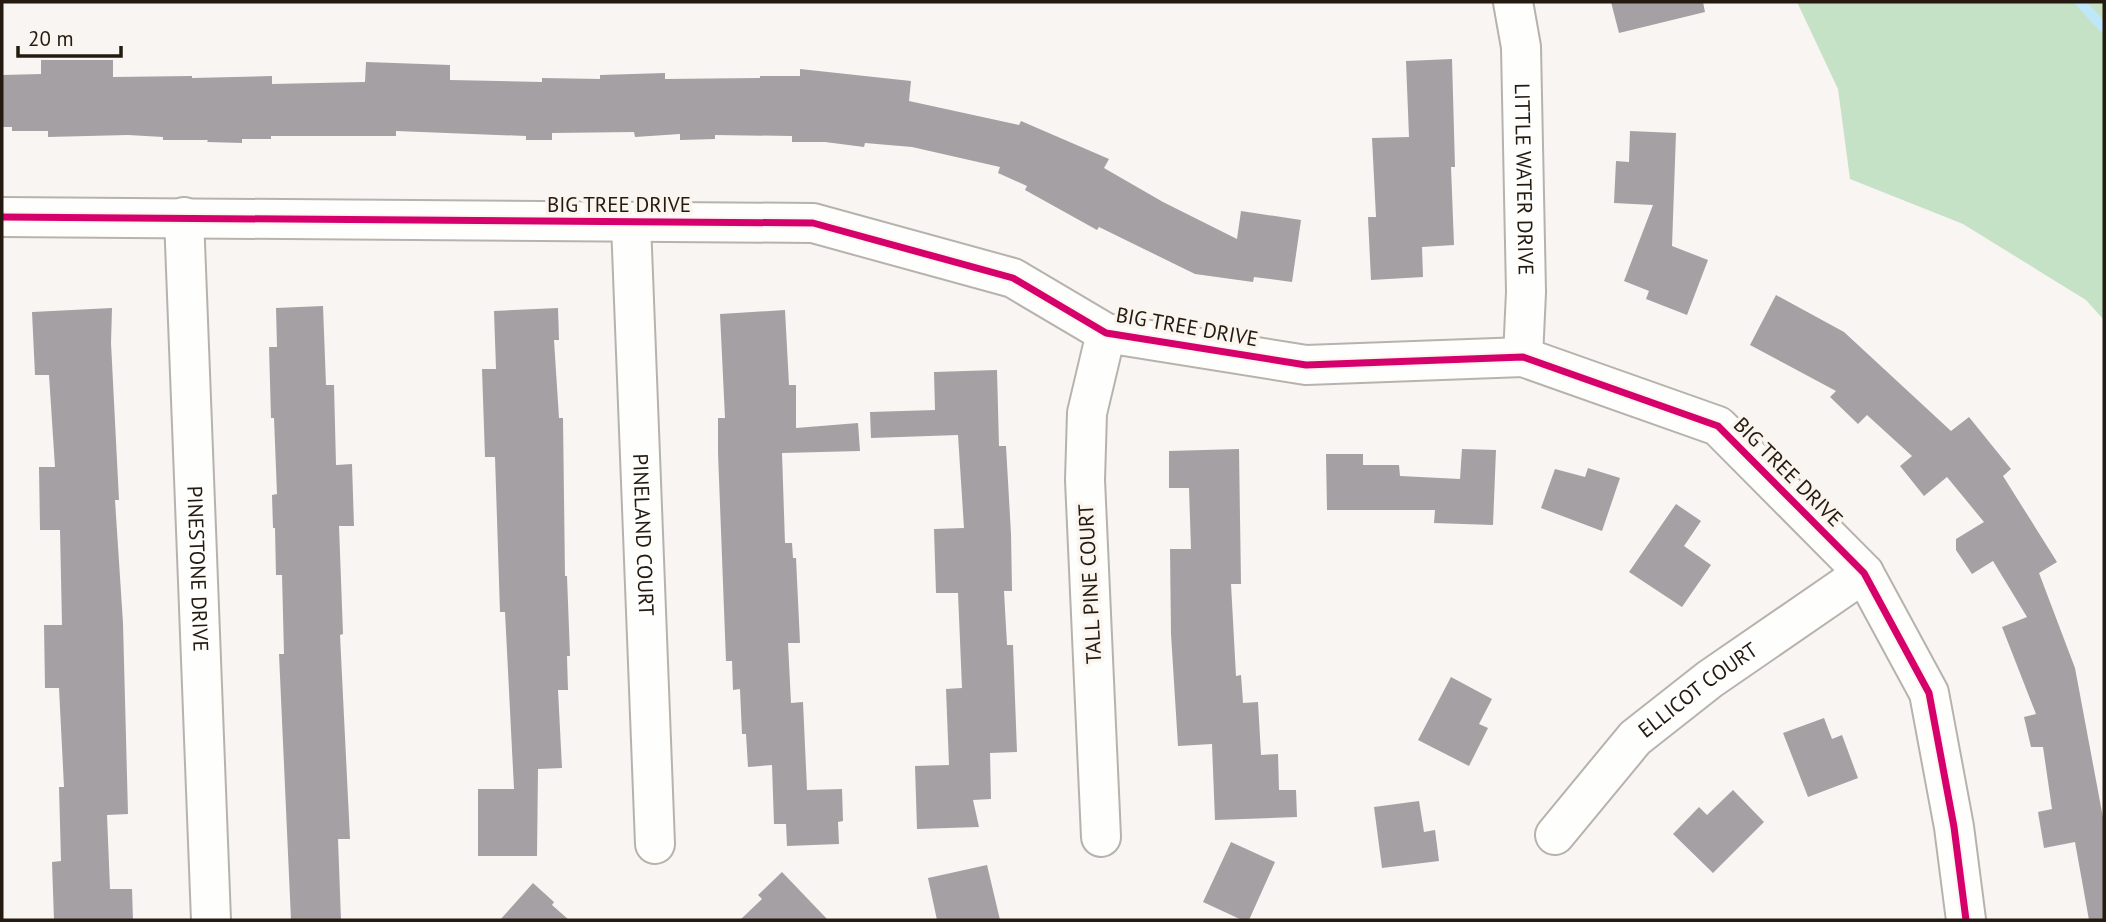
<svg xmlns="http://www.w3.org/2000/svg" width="2106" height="922" viewBox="0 0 2106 922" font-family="'PT Sans',sans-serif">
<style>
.green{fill:#c6e2c6}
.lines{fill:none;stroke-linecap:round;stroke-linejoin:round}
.stream{stroke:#bee7f8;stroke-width:10}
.building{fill:#a5a0a4}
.minor-casing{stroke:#b8b2ac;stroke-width:42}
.minor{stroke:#fefefd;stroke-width:38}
.cycleway-casing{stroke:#fbf5ef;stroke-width:11}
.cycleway{stroke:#d6006c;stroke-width:7}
.labels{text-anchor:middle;stroke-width:7;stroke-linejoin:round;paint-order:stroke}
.street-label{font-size:21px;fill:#241a10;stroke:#fbf5ef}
</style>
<rect width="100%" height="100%" fill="#f8f5f2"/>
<path class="green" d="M1797 2H2104V320L2086 300 1963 224 1850 179 1838 89Z"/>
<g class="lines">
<path class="stream" d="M2080 2 2104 28"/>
</g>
<g class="building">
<path d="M1611 2H1703L1705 12 1619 33Z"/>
<path d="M1452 59 1455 167H1451L1454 245 1422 247 1423 277 1371 280 1368 217H1376L1372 138 1409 137 1406 61Z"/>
<path d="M41 60H113V77L192 76V78L272 76V84L365 82 366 62 450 65V80L542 82V78L600 79V75L665 73V79L760 78V76H800V69L911 81 909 101 1019 125 1021 121 1109 159 1104 168 1163 202 1237 239 1241 211 1301 220 1292 282 1254 277 1253 282 1195 274 1099 227 1097 230 1025 190 1027 186 998 173 1000 167 912 147 865 143 864 147 825 142H792V136L715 135V139L680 140V134L635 137 634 132 552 133V140H526V136L396 131V136H271V139H242V143L207 142 208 140H163V137L128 135 48 137V131H12V127H2V75L41 74Z"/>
<path d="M1630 131 1676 133 1672 246 1708 260 1687 315 1646 299 1649 291 1624 281 1653 205 1614 203 1616 161 1629 162Z"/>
<path d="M1776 295 1844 332 1951 431 1969 417 2011 469 2003 476 2057 562 2039 573 2075 668 2104 823V920H2089L2075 842 2044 848 2038 812 2052 809 2043 747H2031L2024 717 2036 714 2002 627 2027 617 1993 561 1972 574 1956 550V539L1984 522 1947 477 1924 496 1900 466 1912 456 1867 415 1858 424 1830 397 1836 391 1750 345Z"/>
<path d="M323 306 326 385H334L336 465 352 464 354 526H339L343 634 340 635 350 839H338L341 920H291L279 654H284L282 575H276L275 528H273L272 495 277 494 274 418H271L269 347H277L276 308Z"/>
<path d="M112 308 111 343 119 500H115L123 623 128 814 107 815 110 889H132L133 920H54L52 862 61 861 59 787H64L59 688H45L44 625H62L60 530H40L39 467H55L49 375H35L32 312Z"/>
<path d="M558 308 559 340H554L559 418H563L565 576H567L570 656H567L568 690H558L562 768 538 769 537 856H478V789H514L505 612H500L495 457H485L482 369H496L494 311Z"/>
<path d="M785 310 789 385H796V428L858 423 860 451 782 453 785 543H792L793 558H796L800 643H788L791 703 803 702 807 790 842 789 843 821 838 822 839 844 787 846 786 824H774L772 765 748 767 746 734H742L740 689 733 690 732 661H726L718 453V418H725L720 314Z"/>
<path d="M997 370 999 446H1006L1011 534 1012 591H1004L1007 645H1013L1017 752 990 753 991 799 973 800 979 827 917 829 915 766 949 765 946 689 962 688 958 593H936L934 529 964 528 958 435 871 438 870 412 935 410 934 372Z"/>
<path d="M1239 449 1241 584H1231L1236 676 1241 675 1243 703 1258 702 1261 755 1278 754 1279 790H1296L1297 817 1215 820 1212 744 1178 746 1171 634 1170 549H1191L1189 488H1169V451Z"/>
<path d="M1462 449 1496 450 1493 525 1434 523 1435 510H1327L1326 454H1363V465H1399L1400 476 1460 479Z"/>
<path d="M1588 468 1620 478 1602 531 1541 508 1555 469 1585 477Z"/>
<path d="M1676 504 1701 521 1684 546 1711 565 1682 607 1629 572Z"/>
<path d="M1451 677 1492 699 1479 724 1488 728 1469 766 1418 740Z"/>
<path d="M1824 718 1832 739 1842 735 1858 778 1808 797 1783 733Z"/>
<path d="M1733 790 1764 822 1713 873 1673 834 1699 807 1707 815Z"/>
<path d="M1419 801 1424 832 1435 830 1439 861 1382 868 1374 807Z"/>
<path d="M1231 842 1275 862 1249 920H1242L1203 902Z"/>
<path d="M987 865 1000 920H937L928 878Z"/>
<path d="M782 872 828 920H740L762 899 758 895Z"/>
<path d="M533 883 554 902 552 905 569 920H500Z"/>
</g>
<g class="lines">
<defs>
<g id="minor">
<path id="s1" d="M1513 2 1521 47 1526 292 1523 357"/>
<path d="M2 217 813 223 1013 278 1106 333 1306 365 1523 357 1718 426 1864 573 1929 693 1954 827 1966 920"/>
<path id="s2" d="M184 217 211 920"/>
<path id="s3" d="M631 223 655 844"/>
<path id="s4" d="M1555 835 1635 738 1710 679 1864 573"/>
<path d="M1101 837 1085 480 1087 413 1106 333"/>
</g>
</defs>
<use href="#minor" class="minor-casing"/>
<use href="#minor" class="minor"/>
<defs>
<path id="cycleway" d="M2 217 813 223 1013 278 1106 333 1306 365 1523 357 1718 426 1864 573 1929 693 1954 827 1966 920"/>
</defs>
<use href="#cycleway" class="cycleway-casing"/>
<use href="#cycleway" class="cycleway"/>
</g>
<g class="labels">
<g class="street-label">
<text dy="7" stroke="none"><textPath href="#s1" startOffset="178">LITTLE WATER DRIVE</textPath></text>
<text x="619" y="212">BIG TREE DRIVE</text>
<text transform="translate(1187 327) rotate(10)" y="7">BIG TREE DRIVE</text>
<text transform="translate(1788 472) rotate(45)" y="7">BIG TREE DRIVE</text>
<text dy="7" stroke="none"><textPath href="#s3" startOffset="312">PINELAND COURT</textPath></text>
<text dy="7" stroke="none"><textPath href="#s2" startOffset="352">PINESTONE DRIVE</textPath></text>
<text transform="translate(1090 584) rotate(-93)" y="7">TALL PINE COURT</text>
<text dy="7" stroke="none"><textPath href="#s4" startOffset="205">ELLICOT COURT</textPath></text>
</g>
</g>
<rect width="2106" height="922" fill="none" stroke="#241a10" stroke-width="7"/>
<path d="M18 46v10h103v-10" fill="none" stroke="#241a10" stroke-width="3.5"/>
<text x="28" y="46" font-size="21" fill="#241a10" stroke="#fbf5ef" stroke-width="5" paint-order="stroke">20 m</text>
</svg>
